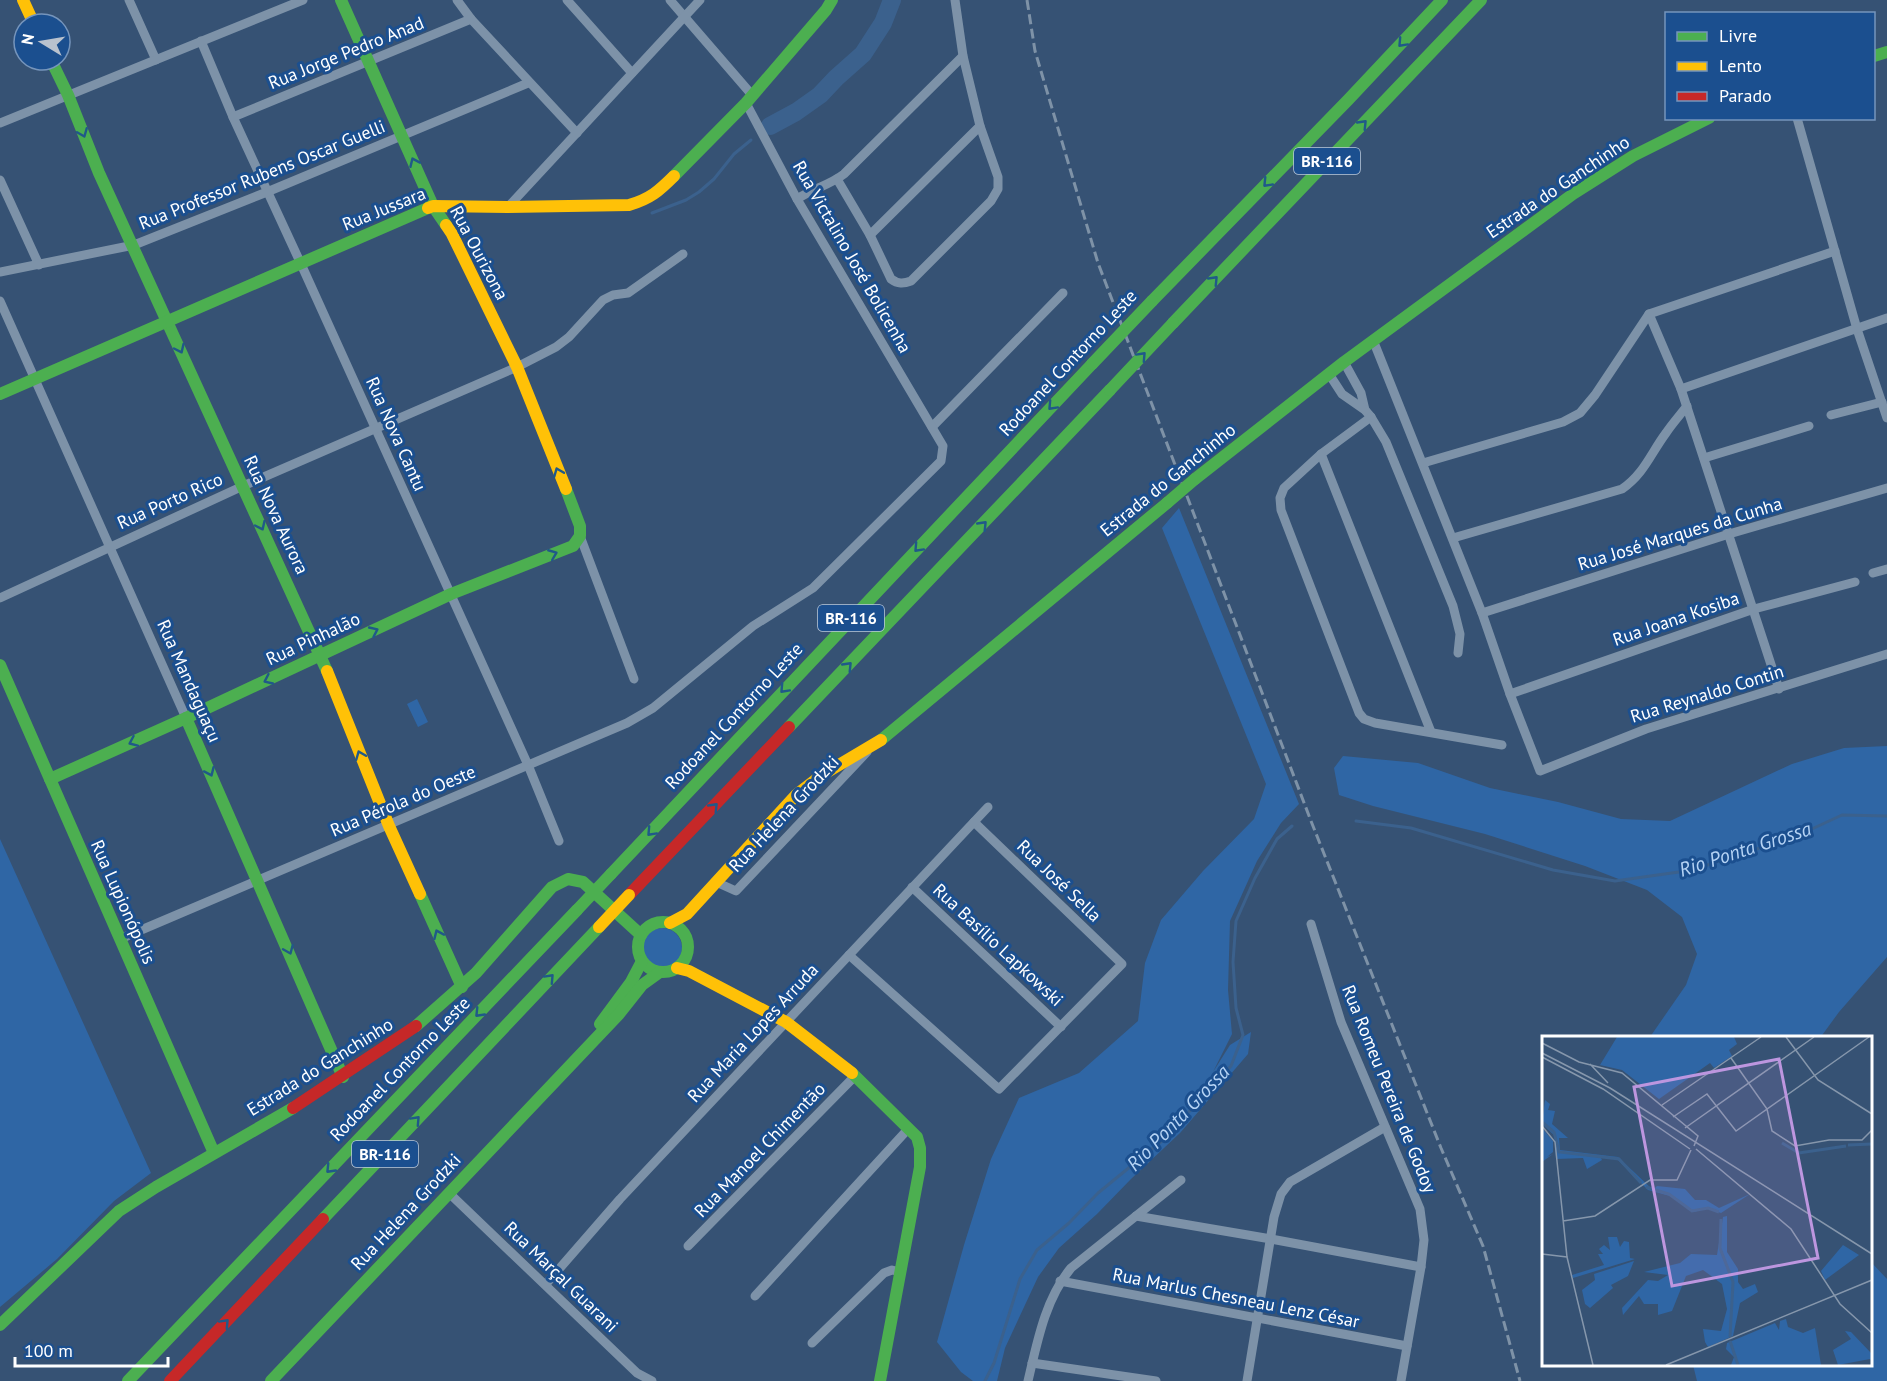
<svg xmlns="http://www.w3.org/2000/svg" width="1887" height="1381" viewBox="0 0 1887 1381" font-family="'PT Sans',sans-serif">
<style>
.green{fill:#2f66a5}
.lines{fill:none;stroke-linecap:round;stroke-linejoin:round}
.stream{stroke:#3b618d;stroke-width:3}
.river{stroke:#3b618d;stroke-width:18}
.street{stroke:#7d92a8;stroke-width:9}
.fast{stroke:#4caf50;stroke-width:12}
.slow{stroke:#ffc107;stroke-width:12}
.jam{stroke:#c62828;stroke-width:12}
.rail{stroke:#7e92a7;stroke-width:3;stroke-dasharray:10 4.5;stroke-linecap:butt}
.fast-bridge{stroke:#4caf50;stroke-width:12}
.slow-bridge{stroke:#ffc107;stroke-width:12}
.oneway{stroke:#205989}
.labels{text-anchor:middle;stroke-width:6;stroke-linejoin:round;paint-order:stroke}
.shield{fill:#1b4f8f;stroke:#bbcadd;stroke-width:1.5}
.shield-label{font-size:16px;font-weight:bold;fill:#fff}
.street-label{font-size:18px;fill:#fff;stroke:#1b4f8f}
.water-label{font-size:20px;font-style:italic;fill:#b5d3f5;stroke:#1b4f8f}
.inset-river{fill:none;stroke:#3b618d;stroke-width:3}
.inset-road{fill:none;stroke:#8697ac;stroke-width:1.5}
.view{fill:#bd96df;fill-opacity:0.15;stroke:#bd96df;stroke-width:3}
.inset-edge{fill:none;stroke:#fff;stroke-width:3}
</style>
<rect width="100%" height="100%" fill="#365274"/>
<g class="green">
<path d="M1179 508 1299 804 1281 823 1257 861 1230 921 1228 990 1232 1034 1213 1072 1230 1045 1251 1032 1248 1054 1180 1133 1131 1179 1097 1214 1059 1248 1038 1277 1005 1348 997 1381H973L961 1372 937 1342 964 1245 991 1159 1019 1098 1079 1073 1138 1021 1145 963 1161 920 1203 871 1254 819 1266 784 1162 528Z"/>
<path d="M417 699 428 722 418 727 407 704Z"/>
<path d="M1887 746V957L1839 1012 1820 1038 1650 1037 1686 985 1697 954 1682 917 1647 890 1585 866 1485 834 1373 806 1339 795 1334 768 1343 756 1418 763 1490 788 1558 802 1621 819 1670 821 1792 764 1844 748Z"/>
<path d="M0 839 151 1173 114 1201 57 1259 0 1307Z"/>
<circle cx="662" cy="948" r="20"/>
<path d="M1871 1262 1887 1279V1381H1697L1693 1365 1870 1364Z"/>
</g>
<g class="lines">
<g class="stream">
<path d="M652 213 686 200 699 192 714 179 734 154 751 140"/>
<path d="M1356 821 1411 828 1553 870 1615 881 1693 870 1742 853 1788 840 1842 815 1887 816"/>
<path d="M985 1381 994 1363 1020 1279 1037 1250 1069 1223 1098 1193 1163 1140 1231 1066 1243 1035 1236 1008 1233 962 1236 921 1255 878 1277 839 1292 826"/>
</g>
<path class="river" d="M770 126 796 112 820 95 836 78 863 54 883 23 892 0"/>
<g class="street">
<path d="M129 0 156 60"/>
<path d="M457 0 471 19 577 133"/>
<path d="M567 0 632 73"/>
<path d="M670 0 752 95"/>
<path d="M201 41 233 117 301 264 528 765 559 841"/>
<path d="M233 117 471 19"/>
<path d="M1797 118 1857 329 1887 418"/>
<path d="M0 123 303 0"/>
<path d="M837 179 870 235 891 279C898 284 903 284 911 281L991 201 998 189V177L980 126 963 56 955 0"/>
<path d="M0 180 39 265"/>
<path d="M797 199C812 189 830 185 844 174L963 56"/>
<path d="M508 207 700 0"/>
<path d="M870 235 980 126"/>
<path d="M0 272 134 245 267 192 528 83"/>
<path d="M0 301 186 718"/>
<path d="M1649 314 1681 389 1779 689"/>
<path d="M1373 340 1482 613 1510 694 1540 771 1646 729 1887 654"/>
<path d="M1344 362 1361 393 1365 410"/>
<path d="M1329 374 1342 394 1365 410 1371 417 1386 442 1453 606 1460 634 1458 653"/>
<path d="M1681 389 1887 318"/>
<path d="M1831 415 1882 402"/>
<path d="M1371 417 1321 454 1284 488 1280 498 1281 510 1359 713 1364 719 1375 723 1502 745"/>
<path d="M932 427 1063 293"/>
<path d="M1321 454 1431 732"/>
<path d="M1704 458 1809 426"/>
<path d="M1423 463 1563 422 1580 413 1595 395 1649 314 1835 251"/>
<path d="M580 536 634 679"/>
<path d="M1453 538 1622 489C1644 474 1651 453 1666 433 1672 424 1680 415 1687 406"/>
<path d="M1873 573 1887 569"/>
<path d="M0 598 243 486 517 367 556 347 569 337 603 300 613 295 628 293 683 254"/>
<path d="M1482 613 1729 534 1887 488"/>
<path d="M1510 694 1754 609 1855 582"/>
<path d="M716 882 736 891 867 752"/>
<path d="M912 887 1061 1027"/>
<path d="M1311 924 1341 1022 1420 1209 1424 1240 1421 1267 1401 1381"/>
<path d="M120 939 627 723 653 708 753 626 813 588 941 461 943 446 797 199 746 103"/>
<path d="M849 955 999 1089 1122 964 974 822"/>
<path d="M449 1193 637 1373 652 1381"/>
<path d="M1136 1216 1271 1239 1421 1267"/>
<path d="M688 1246 855 1076"/>
<path d="M1060 1281 1407 1346"/>
<path d="M546 1284 620 1199 988 807"/>
<path d="M755 1296 909 1128"/>
<path d="M812 1343 884 1273 892 1270 900 1272"/>
<path d="M1032 1363 1156 1381"/>
<path d="M1028 1381C1037 1343 1045 1299 1071 1268L1181 1180"/>
<path d="M1247 1381 1274 1217 1281 1194 1290 1182 1385 1127"/>
</g>
<g class="fast">
<path d="M341 0 433 206 446 225"/>
<path d="M1874 56 1887 52"/>
<path d="M51 60 68 95 99 173 327 671"/>
<path d="M674 176 746 103 826 10 832 0"/>
<path d="M1152 301 1348 100 1442 0"/>
<path d="M1173 323 1481 0"/>
<path d="M0 394 428 208"/>
<path d="M1195 479 1344 362 1573 194 1633 156 1709 118"/>
<path d="M0 665 214 1153"/>
<path d="M186 718 343 1077"/>
<path d="M789 727 1110 390"/>
<path d="M881 740 1167 503"/>
<path d="M50 779 186 718 451 594 573 546 580 536V526L566 489"/>
<path d="M611 874 1092 364"/>
<path d="M420 894 462 987"/>
<circle cx="663" cy="947" r="25"/>
<path d="M600 1024 631 982 642 961"/>
<path d="M416 1026 476 973 552 887 568 879 583 882 641 935"/>
<path d="M852 1073 917 1137 920 1148V1167L880 1381"/>
<path d="M323 1219 599 927"/>
<path d="M0 1325 119 1211 156 1187 293 1108"/>
<path d="M128 1381 577 910"/>
<path d="M271 1381 619 1014 642 985 660 972"/>
</g>
<g class="slow">
<path d="M23 0 34 24"/>
<path d="M428 208 433 206 508 207 629 205C650 199 659 191 674 176"/>
<path d="M446 225 452 234 517 367 566 489"/>
<path d="M327 671 389 826 420 894"/>
<path d="M670 923 687 914 796 795 822 775 881 740"/>
<path d="M677 968 689 971 786 1022 852 1073"/>
</g>
<g class="jam">
<path d="M629 895 789 727"/>
<path d="M293 1108 416 1026"/>
<path d="M170 1381 323 1219"/>
</g>
<path class="rail" d="M1027 0 1035 51 1098 263 1311 821 1441 1148 1483 1246 1520 1381"/>
<g class="fast-bridge">
<path d="M1092 364 1152 301"/>
<path d="M1110 390 1173 323"/>
<path d="M1167 503 1195 479"/>
<path d="M577 910 611 874"/>
</g>
<path class="slow-bridge" d="M599 927 629 895"/>
</g>
<defs><path id="oneway-chevron" d="M-2-3.5L2.5 0L-2 3.5" fill="none" stroke-width="1.6" stroke-linecap="round" stroke-linejoin="round" transform="scale(1.5)"/></defs>
<g class="oneway">
<use href="#oneway-chevron" transform="translate(1402 43) rotate(133)"/>
<use href="#oneway-chevron" transform="translate(1363 124) rotate(-46)"/>
<use href="#oneway-chevron" transform="translate(83 133) rotate(68)"/>
<use href="#oneway-chevron" transform="translate(414 162) rotate(-114)"/>
<use href="#oneway-chevron" transform="translate(1267 183) rotate(134)"/>
<use href="#oneway-chevron" transform="translate(1214 280) rotate(-46)"/>
<use href="#oneway-chevron" transform="translate(180 349) rotate(65)"/>
<use href="#oneway-chevron" transform="translate(1142 356) rotate(-47)"/>
<use href="#oneway-chevron" transform="translate(1052 406) rotate(133)"/>
<use href="#oneway-chevron" transform="translate(558 472) rotate(-112)"/>
<use href="#oneway-chevron" transform="translate(983 525) rotate(-46)"/>
<use href="#oneway-chevron" transform="translate(261 526) rotate(65)"/>
<use href="#oneway-chevron" transform="translate(918 548) rotate(133)"/>
<use href="#oneway-chevron" transform="translate(553 554) rotate(-22)"/>
<use href="#oneway-chevron" transform="translate(374 631) rotate(-25)"/>
<use href="#oneway-chevron" transform="translate(848 666) rotate(-46)"/>
<use href="#oneway-chevron" transform="translate(268 680) rotate(155)"/>
<use href="#oneway-chevron" transform="translate(784 689) rotate(133)"/>
<use href="#oneway-chevron" transform="translate(133 742) rotate(156)"/>
<use href="#oneway-chevron" transform="translate(360 755) rotate(-112)"/>
<use href="#oneway-chevron" transform="translate(210 772) rotate(66)"/>
<use href="#oneway-chevron" transform="translate(714 807) rotate(-46)"/>
<use href="#oneway-chevron" transform="translate(651 832) rotate(133)"/>
<use href="#oneway-chevron" transform="translate(438 934) rotate(-114)"/>
<use href="#oneway-chevron" transform="translate(289 950) rotate(67)"/>
<use href="#oneway-chevron" transform="translate(550 978) rotate(-47)"/>
<use href="#oneway-chevron" transform="translate(479 1013) rotate(134)"/>
<use href="#oneway-chevron" transform="translate(416 1120) rotate(-47)"/>
<use href="#oneway-chevron" transform="translate(330 1169) rotate(134)"/>
<use href="#oneway-chevron" transform="translate(225 1323) rotate(-47)"/>
</g>
<g class="labels">
<g class="shield">
<rect x="1294" y="148" width="66" height="26" rx="4.5"/>
<rect x="818" y="605" width="66" height="26" rx="4.5"/>
<rect x="352" y="1141" width="66" height="26" rx="4.5"/>
</g>
<g class="shield-label">
<text x="1327" y="167">BR-116</text>
<text x="851" y="624">BR-116</text>
<text x="385" y="1160">BR-116</text>
</g>
<g class="street-label">
<text transform="translate(346 53) rotate(-22)" y="6">Rua Jorge Pedro Anad</text>
<text transform="translate(262 175) rotate(-22)" y="6">Rua Professor Rubens Oscar Guelli</text>
<text transform="translate(1558 187) rotate(-34)" y="6">Estrada do Ganchinho</text>
<text transform="translate(384 209) rotate(-22)" y="6">Rua Jussara</text>
<text transform="translate(479 253) rotate(62)" y="6">Rua Ourizona</text>
<text transform="translate(852 257) rotate(60)" y="6">Rua Victalino José Bolicenha</text>
<text transform="translate(1068 363) rotate(-47)" y="6">Rodoanel Contorno Leste</text>
<text transform="translate(396 434) rotate(66)" y="6">Rua Nova Cantu</text>
<text transform="translate(1168 480) rotate(-39)" y="6">Estrada do Ganchinho</text>
<text transform="translate(170 501) rotate(-24)" y="6">Rua Porto Rico</text>
<text transform="translate(276 515) rotate(65)" y="6">Rua Nova Aurora</text>
<text transform="translate(1680 534) rotate(-17)" y="6">Rua José Marques da Cunha</text>
<text transform="translate(1676 619) rotate(-19)" y="6">Rua Joana Kosiba</text>
<text transform="translate(313 639) rotate(-25)" y="6">Rua Pinhalão</text>
<text transform="translate(189 681) rotate(66)" y="6">Rua Mandaguaçu</text>
<text transform="translate(1707 694) rotate(-17)" y="6">Rua Reynaldo Contin</text>
<text transform="translate(734 716) rotate(-47)" y="6">Rodoanel Contorno Leste</text>
<text transform="translate(403 801) rotate(-23)" y="6">Rua Pérola do Oeste</text>
<text transform="translate(784 814) rotate(-47)" y="6">Rua Helena Grodzki</text>
<text transform="translate(1059 881) rotate(44)" y="6">Rua José Sella</text>
<text transform="translate(123 902) rotate(66)" y="6">Rua Lupionópolis</text>
<text transform="translate(998 945) rotate(43)" y="6">Rua Basílio Lapkowski</text>
<text transform="translate(753 1033) rotate(-47)" y="6">Rua Maria Lopes Arruda</text>
<text transform="translate(320 1067) rotate(-32)" y="6">Estrada do Ganchinho</text>
<text transform="translate(400 1069) rotate(-46)" y="6">Rodoanel Contorno Leste</text>
<text transform="translate(1389 1089) rotate(68)" y="6">Rua Romeu Pereira de Godoy</text>
<text transform="translate(760 1150) rotate(-46)" y="6">Rua Manoel Chimentão</text>
<text transform="translate(406 1212) rotate(-47)" y="6">Rua Helena Grodzki</text>
<text transform="translate(561 1277) rotate(44)" y="6">Rua Marçal Guarani</text>
<text transform="translate(1236 1298) rotate(11)" y="6">Rua Marlus Chesneau Lenz César</text>
</g>
<g class="water-label">
<text transform="translate(1745 849) rotate(-18)" y="7">Rio Ponta Grossa</text>
<text transform="translate(1178 1118) rotate(-46)" y="7">Rio Ponta Grossa</text>
</g>
</g>
<g transform="translate(1542 1036)">
<rect width="330" height="330" fill="#365274"/>
<path d="M75 1H192L195 8 187 14 190 20 172 32 168 27 117 63 80 34 58 29ZM3 64 8 68 6 74 13 75 10 88 26 102H17L18 114 76 121 111 154 115 150 143 153 153 164H164L177 172 208 158 179 177 165 172 152 176 128 160 106 154 76 124 58 120 60 124 45 133 41 122 14 123 13 100 0 88ZM0 92 11 105V116L5 121 11 118 0 126ZM185 180V216L196 233V246L201 253 213 248 216 256 198 267 191 300 166 311 163 306 161 293 179 295 185 273 180 248 161 234 144 240 130 275 116 279V268H102L97 260 81 279 80 272 106 244 116 245 126 239 102 236 138 227 149 218 175 219 181 181ZM66 201H75L78 211 82 205 87 206 88 222 93 223 31 242 30 239 62 229 56 218H61L57 213 62 209 68 214ZM301 209 317 219 283 244 279 235ZM92 225 86 240 69 249 71 252 48 272 43 268 40 254 53 244 52 238ZM244 283 246 291 261 297 273 292 279 329H189L192 321 184 313 185 307 233 287 237 294 238 285ZM303 295 309 296 330 318V326L328 323 296 329 291 314 309 303Z" fill="#2f66a5"/>
<path class="inset-river" d="M0 86 12 96 17 116 77 123 99 147M240 107 257 117 304 110M306 109 330 108M104 151 127 158 150 175 166 172 177 176M179 183 178 212 191 246 188 301M188 305 196 329"/>
<path class="inset-road" d="M244 1 276 44 330 78M0 7 37 26 80 37 156 100 152 110M0 17 68 52 330 218M0 21 61 53 148 113M189 22 225 73 230 95 253 110 287 104H320L330 94M48 28 66 47M120 69 219 1M131 81 165 58 194 95 327 1M0 90 13 106 25 221 51 329M143 92 272 1M154 113 249 193 298 268 330 297M21 185 53 180 108 144H135L149 114M0 218 25 221M124 329 330 244"/>
<path class="view" d="M237 23 276 222 130 250 92 51Z"/>
<rect width="330" height="330" class="inset-edge"/>
</g>
<rect x="1665" y="12" width="210" height="108" fill="#1b4f8f" stroke="#7695bc" stroke-width="1.5"/>
<rect x="1677" y="32" width="30" height="9" fill="#4caf50" stroke="#7695bc" stroke-width="1.5"/>
<text x="1719" y="42" font-size="18" fill="#ffffff">Livre</text>
<rect x="1677" y="62" width="30" height="9" fill="#ffc107" stroke="#7695bc" stroke-width="1.5"/>
<text x="1719" y="72" font-size="18" fill="#ffffff">Lento</text>
<rect x="1677" y="92" width="30" height="9" fill="#c62828" stroke="#7695bc" stroke-width="1.5"/>
<text x="1719" y="102" font-size="18" fill="#ffffff">Parado</text>
<g transform="translate(42 42) rotate(281)"><circle r="28" fill="#1b4f8f" stroke="#7695bc" stroke-width="1.5"/>
<path d="M0-4.5L10 22L0 15L-10 22Z" fill="#b9c2ce"/>
<text y="-9" font-size="16" font-weight="bold" text-anchor="middle" fill="#ffffff">N</text>
</g>
<path d="M15 1357v9h153v-9" fill="none" stroke="#ffffff" stroke-width="3"/>
<text x="24" y="1357" font-size="18" fill="#ffffff" stroke="#1b4f8f" stroke-width="4.5" paint-order="stroke">100 m</text>
</svg>
